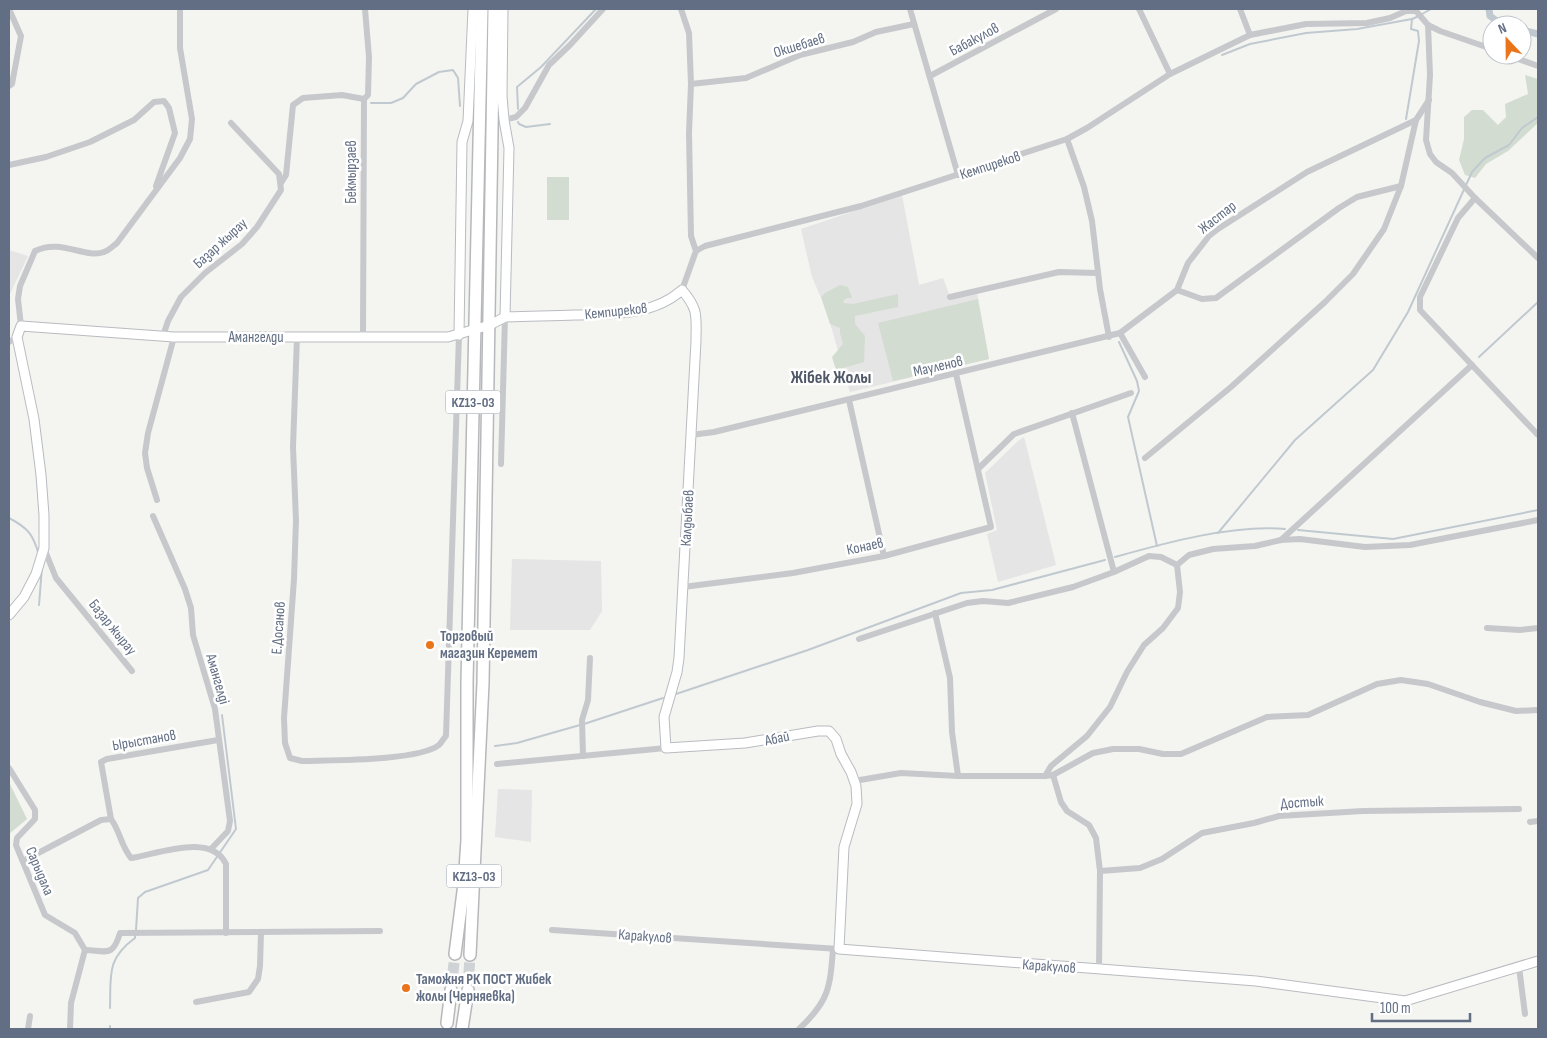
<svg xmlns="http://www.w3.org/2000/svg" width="1547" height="1038" viewBox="0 0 1547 1038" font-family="'Sofia Sans Condensed',sans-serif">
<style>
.built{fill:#e4e5e4}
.green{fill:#d3dcd1}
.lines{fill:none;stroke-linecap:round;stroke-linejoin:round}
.stream{stroke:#c1c9d0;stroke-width:2}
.canal{stroke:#c1c9d0;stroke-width:7}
.highway-tunnel{stroke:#d0d3d5;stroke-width:11;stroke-dasharray:11 5.5;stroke-linecap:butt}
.secondary-casing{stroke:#b8bbc0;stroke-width:11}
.highway-casing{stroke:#b6b8bc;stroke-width:14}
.street{stroke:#c6c8cc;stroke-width:6}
.secondary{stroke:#fff;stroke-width:9}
.highway{stroke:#fff;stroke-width:11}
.poi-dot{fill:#ea741a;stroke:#fff;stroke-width:2}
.labels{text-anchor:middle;stroke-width:5;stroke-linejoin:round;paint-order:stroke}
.shield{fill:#fff;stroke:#919aa8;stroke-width:1}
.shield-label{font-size:14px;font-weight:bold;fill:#626e83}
.street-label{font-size:15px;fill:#626e83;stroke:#fff}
.poi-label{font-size:15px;font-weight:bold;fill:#626e83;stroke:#fff;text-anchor:start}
.quarter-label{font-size:18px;font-weight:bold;fill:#505867;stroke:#fff}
</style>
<rect width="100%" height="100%" fill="#f4f5f0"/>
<g class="built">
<path d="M902 195 919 285 943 278 951 299 977 293 989 359 850 392 826 309 812 277 801 229Z"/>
<path d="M9 250 28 256 9 296Z"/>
<path d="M1024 437 1056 565 998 582 987 534 997 530 985 473 1018 441Z"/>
<path d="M512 559 601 561 602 611 590 630H510Z"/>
<path d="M498 789 532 790 531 842 495 837Z"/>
</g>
<g class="green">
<path d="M1525 75 1538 79V123L1508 151 1486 164 1475 178 1465 175 1459 160 1464 139V117L1472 110H1483L1498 125 1506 117 1505 104 1528 94Z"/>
<rect x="547" y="177" width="22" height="43"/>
<path d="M840 285 848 287 852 298H847L843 301 844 303 853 304 898 294V307L855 316V324L865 336 864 362 836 370 832 357 843 344 840 333V328L830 324 821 297 825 293Z"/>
<path d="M978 299 989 359 893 381 878 323Z"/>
<path d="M9 782 27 819 9 834Z"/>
</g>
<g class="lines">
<g class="stream">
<path d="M1422 14 1431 9"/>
<path d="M1222 55 1250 44 1306 33 1357 29 1412 19 1419 16"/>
<path d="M371 103H391L403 98 416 84 439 72 453 70 458 78 460 106"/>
<path d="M518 109 517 87 541 67 596 9"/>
<path d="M1406 119 1419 41 1418 31 1411 29 1412 19"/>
<path d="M518 122 519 124 526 127 550 124"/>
<path d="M1119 342 1137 381 1139 391 1128 417 1157 546"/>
<path d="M1479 357 1538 302"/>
<path d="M9 518C28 528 33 534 39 555"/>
<path d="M1298 530 1393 539 1538 510"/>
<path d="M1218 533 1295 440 1373 370 1408 312 1472 172 1485 158 1509 145 1522 128 1538 117"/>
<path d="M1115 557C1165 543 1234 524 1285 529"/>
<path d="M39 605 42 567"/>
<path d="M676 694 808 650 961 593 992 590 1105 560"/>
<path d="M584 724 663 698"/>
<path d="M495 746 517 743 580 725"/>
<path d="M136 930 138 898 145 892 208 870 236 829 222 715"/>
<path d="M110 1008C111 976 106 959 135 938V935"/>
<path d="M110 1026V1029"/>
</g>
<g class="canal">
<path d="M1489 9 1490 16 1501 24 1506 25"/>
<path d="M1522 30 1538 34"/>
</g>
<g class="highway-tunnel">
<path d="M451 990 455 954"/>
<path d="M468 990 470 955"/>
</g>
<defs>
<g id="secondary">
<path d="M503 9 502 96 504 120 509 148 505 317"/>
<path d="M459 335 462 142 468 121 473 9"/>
<path d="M9 615 24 597 36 574 44 548V515L41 475 34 419 17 337 21 326 174 337H448L490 325 505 317C528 316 552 316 575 315 612 314 653 316 682 290 699 310 696 316 696 341L679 658 677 672 664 717 666 748 745 743 818 731H829L836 739 841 754 851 772 856 786 857 804 844 847 839 949 1256 981 1405 1001 1538 961"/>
</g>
<g id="highway">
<path d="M455 954 464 884 467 840V682L482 9"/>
<path d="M470 955 483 683 494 9"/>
<path d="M447 1023 451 990"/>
<path d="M462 1029 468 990"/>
</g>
</defs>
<use href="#secondary" class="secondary-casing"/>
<use href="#highway" class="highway-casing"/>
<g class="street">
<path d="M681 9 689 33 691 84 689 133 691 236 696 251"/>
<path d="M910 9 958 175"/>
<path d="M1139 9 1170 74"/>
<path d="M1240 9 1250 35"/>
<path d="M1428 25 1430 75 1426 140 1430 154 1436 162 1452 173 1475 198 1538 258"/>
<path d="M1507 55 1538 66"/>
<path d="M930 76 1056 9"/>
<path d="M691 84 746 78 800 55 853 42 876 32 914 24"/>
<path d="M9 86 12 84 21 36 9 9"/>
<path d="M504 120 516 117 525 108 549 65 570 45 603 9"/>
<path d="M1067 139 1084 187 1092 221 1100 289 1109 337"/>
<path d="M9 165 46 157 90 142 134 120 154 102 164 101 169 108 175 133 156 186"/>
<path d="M281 183 286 175 293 105 303 98 342 95 364 99"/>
<path d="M1475 198 1458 218 1420 297V310L1538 435"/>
<path d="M682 290 696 251 705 246 861 206 1067 139 1087 128 1170 74 1250 35 1306 24 1367 23 1390 18 1406 11H1416L1428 25 1440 31 1492 49"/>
<path d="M1177 290 1202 299 1216 298 1339 208 1357 197 1401 186"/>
<path d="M950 297 1059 272 1098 273"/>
<path d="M21 326 18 299 20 286 35 251C60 238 85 259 104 252 108 251 113 246 117 243L180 158 190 139 192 119 180 48V9"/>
<path d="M1120 333 1145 377"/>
<path d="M163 336 168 321 181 297 205 273 242 244 257 227 281 190 279 174 231 123"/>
<path d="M297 337 293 447 296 520 294 579 284 718 285 743 290 758 302 761C330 760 419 761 439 745 441 743 444 738 446 736L459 335"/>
<path d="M363 337 364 99 368 95 369 57 365 9"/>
<path d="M9 342 17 337"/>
<path d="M849 400 884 556"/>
<path d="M1072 413 1114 572"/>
<path d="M691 435 714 432 1120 333 1177 290 1188 263 1209 236 1218 229 1307 172 1416 120"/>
<path d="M1145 458 1231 387 1325 302 1353 274 1384 229 1401 186 1416 120 1429 100"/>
<path d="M501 464 505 317"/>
<path d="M978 469 1014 434 1131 393"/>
<path d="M157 500 147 468 145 453 148 433 174 337"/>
<path d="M153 516 185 589 191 608 193 635 215 709 230 821 228 831 211 849"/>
<path d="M1281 540 1472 365"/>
<path d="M44 548 56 578 132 671"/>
<path d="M683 587 793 573 884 556 991 527 956 374"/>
<path d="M935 613 950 678 952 732 958 776"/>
<path d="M1487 628 1520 630 1538 628"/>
<path d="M859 639 967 603 983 601 1008 603 1073 587 1114 572 1149 556 1161 557 1177 565 1189 555 1213 549 1255 546 1281 540 1300 539 1365 547 1410 545 1538 520"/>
<path d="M583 756 582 720 588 700 590 658"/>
<path d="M497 764 666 748"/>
<path d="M9 768 35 810V819L17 838 16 845 45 915 75 933 85 950"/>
<path d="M1053 775 1061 802 1067 811 1089 825 1096 838 1100 871 1099 970"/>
<path d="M1045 776 1051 766 1087 736 1110 707 1127 672 1144 645 1163 628 1178 608 1180 592 1177 565"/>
<path d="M854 781 901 773 958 776H1045L1053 775 1093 753 1113 749H1139L1163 754H1181L1267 717 1308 715 1377 684 1401 680 1428 684 1480 702 1516 711 1538 710"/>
<path d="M111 819 101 762 107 759 218 740"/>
<path d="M1530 822 1538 821"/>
<path d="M23 861 101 820 111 819C120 831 121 846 131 858 158 854 211 832 226 864V933"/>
<path d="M1100 871 1140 868 1162 859 1202 833 1254 823 1279 816 1363 811 1519 809"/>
<path d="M552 930 839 949"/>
<path d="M85 950C107 951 113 957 120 933L380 931"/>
<path d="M1519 967 1525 1014"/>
<path d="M196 1002 249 992 258 979 260 966 261 932"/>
<path d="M28 1029 30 1016"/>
<path d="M70 1029 71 1003 85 950"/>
<path d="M799 1029C829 1001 830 988 833 949"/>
</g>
<use href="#secondary" class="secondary"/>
<use href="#highway" class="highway"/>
</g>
<g class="poi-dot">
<circle cx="430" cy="645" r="5"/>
<circle cx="406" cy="988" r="5"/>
</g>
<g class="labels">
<g class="shield">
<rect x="445.5" y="390.5" width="55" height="23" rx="4"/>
<rect x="446.5" y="864.5" width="55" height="23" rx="4"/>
</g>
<g class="shield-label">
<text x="473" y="407">KZ13-03</text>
<text x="474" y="881">KZ13-03</text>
</g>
<g class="street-label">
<text transform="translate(974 39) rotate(-28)" y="5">Бабакулов</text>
<text transform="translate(799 45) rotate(-17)" y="5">Окшебаев</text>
<text transform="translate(990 165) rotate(-18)" y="5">Кемпиреков</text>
<text transform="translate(351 172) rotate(-90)" y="5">Бекмырзаев</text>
<text transform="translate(1217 217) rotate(-38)" y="5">Жастар</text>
<text transform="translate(220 243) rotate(-42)" y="5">Базар жырау</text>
<text transform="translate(616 311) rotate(-6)" y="5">Кемпиреков</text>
<text x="256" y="342">Амангелди</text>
<text transform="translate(938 366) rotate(-13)" y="5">Мауленов</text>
<text transform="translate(687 518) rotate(-87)" y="5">Калдыбаев</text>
<text transform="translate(865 546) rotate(-12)" y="5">Конаев</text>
<text transform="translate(113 627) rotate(51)" y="5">Базар жырау</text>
<text transform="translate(278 628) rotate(-86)" y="5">Е.Досанов</text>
<text transform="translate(218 679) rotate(74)" y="5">Амангелді</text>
<text transform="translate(777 738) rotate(-12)" y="5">Абай</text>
<text transform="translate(144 740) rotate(-10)" y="5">Ырыстанов</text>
<text transform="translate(1302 802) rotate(-4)" y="5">Достык</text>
<text transform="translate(40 871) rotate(67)" y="5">Сарыдала</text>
<text transform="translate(645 936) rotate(4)" y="5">Каракулов</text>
<text transform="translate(1049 966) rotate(4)" y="5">Каракулов</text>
</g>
<g class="poi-label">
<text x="440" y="641">Торговый<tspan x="440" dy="17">магазин Керемет</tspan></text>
<text x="416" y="984">Таможня РК ПОСТ Жибек<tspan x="416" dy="17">жолы (Черняевка)</tspan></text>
</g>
<g class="quarter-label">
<text x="831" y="383">Жібек Жолы</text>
</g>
</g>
<rect width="1547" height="1038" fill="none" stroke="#626e83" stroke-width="20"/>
<g transform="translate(1507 40) rotate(338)"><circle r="24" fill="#ffffff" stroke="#c0c5cd"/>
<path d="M0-4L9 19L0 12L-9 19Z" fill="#ea741a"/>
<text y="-8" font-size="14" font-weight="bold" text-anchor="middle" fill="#626e83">N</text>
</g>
<path d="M1372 1013v8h98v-8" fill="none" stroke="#626e83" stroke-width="2.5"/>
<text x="1380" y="1013" font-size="15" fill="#626e83" stroke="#ffffff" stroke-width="4" paint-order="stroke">100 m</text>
</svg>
